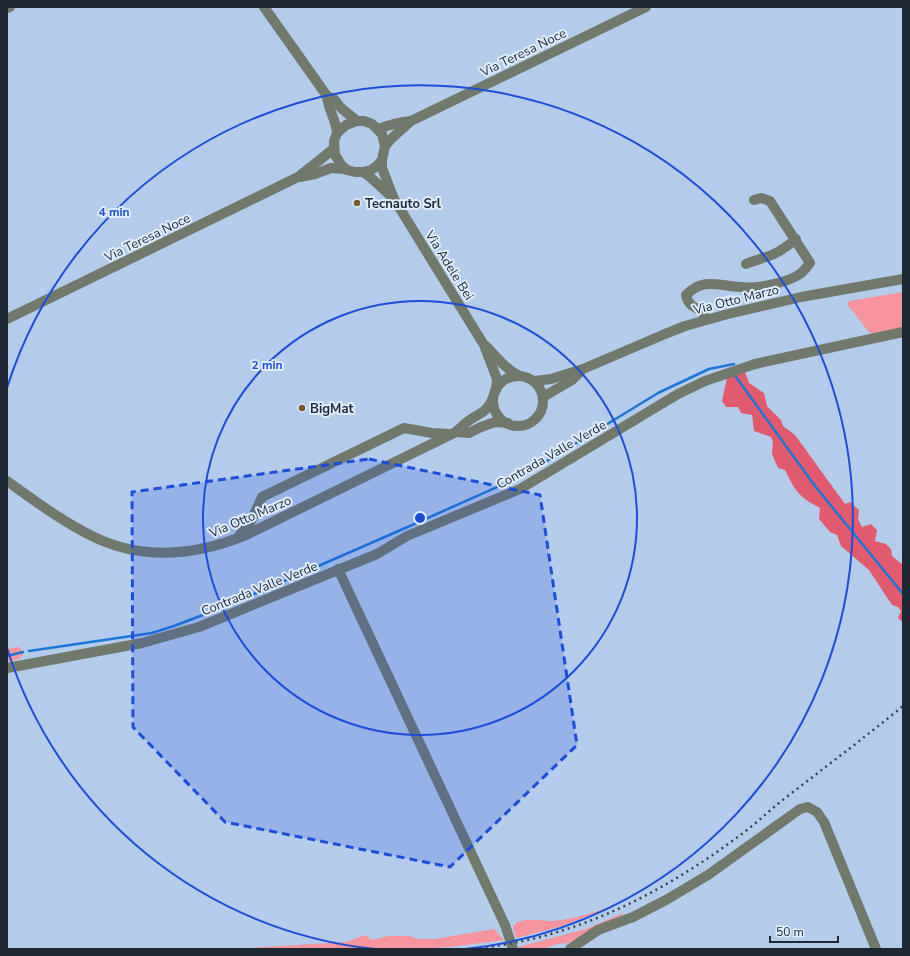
<svg xmlns="http://www.w3.org/2000/svg" width="910" height="956" viewBox="0 0 910 956" font-family="'Nunito Sans',sans-serif">
<style>
.green{fill:#f7949e}
.forest{fill:#e15a6e}
.lines{fill:none;stroke-linecap:round;stroke-linejoin:round}
.stream{stroke:#1b77d7;stroke-width:2.5}
.minor{stroke:#70796b;stroke-width:10}
.rail{stroke:#374353;stroke-width:2.5;stroke-dasharray:2 4;stroke-linecap:butt}
.marked{fill:#1d4ed8;fill-opacity:0.2;stroke:#1d4ed8;stroke-width:3;stroke-dasharray:8 5;stroke-linejoin:round}
.ring{fill:none;stroke:#1d4ed8;stroke-width:2}
.poi-dot{fill:#795a2f;stroke:#dfecfc;stroke-width:1.5}
.labels{text-anchor:middle;stroke-width:4;stroke-linejoin:round;paint-order:stroke}
.street-label{font-size:13px;fill:#1e2834;stroke:#dfecfc}
.poi-label{font-size:13px;font-weight:bold;fill:#1e2834;stroke:#dfecfc;text-anchor:start}
.centre{fill:#1d4ed8;stroke:#dfecfc;stroke-width:2}
.ring-label{font-size:12px;text-anchor:middle;font-weight:bold;fill:#1d4ed8;stroke:#dfecfc;stroke-width:4;stroke-linejoin:round;paint-order:stroke}
</style>
<rect width="100%" height="100%" fill="#b3ccec"/>
<g class="green">
<path d="M903 292V329L875 336 868 331 847 304 849 301Z"/>
<path d="M19 647 23 652V655L19 659 7 662V649Z"/>
<path d="M617 905 559 927 516 938 513 927C520 916 539 921 551 921 573 920 596 911 617 905Z"/>
<path d="M623 913 621 918 588 933 568 943 557 944 543 949H518V947L586 929Z"/>
<path d="M494 929 504 940 450 947 413 949H229L346 942 365 935 372 940 388 936H410L417 939H435Z"/>
</g>
<path class="forest" d="M745 372 749 383 764 393 767 406 781 420 783 426 795 435 845 504 850 502 859 510 858 519 862 527 871 524 877 530 875 541 886 544 891 549 892 556 903 565V622L898 618 901 611 898 607 892 605 869 570 841 546 837 535 830 532 819 519 820 508C799 497 795 491 785 470L778 468 772 454 773 442 771 437 754 431 752 415 741 413 738 407H726L722 401 727 378Z"/>
<g class="lines">
<g class="stream">
<path d="M736 377 815 486 903 594"/>
<path d="M29 651 152 633 174 626 229 605 403 529 524 475 658 393 709 369 734 364"/>
<path d="M7 656 23 652"/>
</g>
<g class="minor">
<path d="M264 7 327 96C328 110 336 119 337 133"/>
<path d="M7 8 10 7"/>
<path d="M327 96 334 99 341 108 357 121"/>
<path d="M378 129C389 125 400 122 411 121"/>
<path d="M385 146 392 138 411 121 646 7"/>
<path d="M382 160 377 166 371 170 363 172H355L347 170 342 166 335 155 334 141 337 133 346 125 357 121H364L372 124 382 134 385 146 382 160V168L394 199 484 345 497 379 496 390"/>
<path d="M363 172 369 176 392 197"/>
<path d="M300 177 315 174 331 168 346 169"/>
<path d="M746 264C755 260 765 258 774 254 782 250 789 245 796 239"/>
<path d="M7 319 298 177C310 167 322 159 334 148"/>
<path d="M706 320 702 311C694 307 688 305 686 295 704 277 718 286 741 287 756 289 787 283 800 274 804 271 807 267 810 263L770 201 761 198 754 200"/>
<path d="M486 346C497 357 506 370 520 376"/>
<circle cx="518" cy="401" r="25"/>
<path d="M534 381 551 379 583 369 665 334 685 326 728 314 801 297 903 279"/>
<path d="M543 397 572 380 581 371"/>
<path d="M457 432 469 433 481 427 495 422 508 423"/>
<path d="M7 481C35 501 63 522 94 537 144 561 197 555 246 535L452 434C458 431 462 426 467 422 481 411 484 416 493 398"/>
<path d="M239 536 251 521 262 497 404 428 432 433 450 434"/>
<path d="M338 569 505 925 513 949"/>
<path d="M7 668 142 643 199 627 377 554 407 536 520 489 678 394 705 381 755 364 903 332"/>
<path d="M570 949 598 930 633 917 666 900 708 875 800 809 808 807 817 812 824 822 876 949"/>
</g>
<path class="rail" d="M474 949C488 947 504 945 518 942 602 925 679 882 747 830 760 820 771 809 784 799 824 768 864 738 903 706"/>
</g>
<path class="marked" d="M369 459 540 495 577 745 450 867 225 822 133 727 132 492Z"/>
<g class="ring">
<circle cx="420" cy="518" r="217"/>
<path d="M375 949A433 433 0 0 1 7 648M7 388A433 433 0 1 1 465 949"/>
</g>
<g class="poi-dot">
<circle cx="357" cy="203" r="4"/>
<circle cx="302" cy="408" r="4"/>
</g>
<g class="labels">
<g class="street-label">
<text transform="translate(523 52) rotate(-26)" y="5">Via Teresa Noce</text>
<text transform="translate(147 237) rotate(-26)" y="5">Via Teresa Noce</text>
<text transform="translate(450 265) rotate(58)" y="5">Via Adele Bei</text>
<text transform="translate(736 299) rotate(-14)" y="5">Via Otto Marzo</text>
<text transform="translate(551 454) rotate(-30)" y="5">Contrada Valle Verde</text>
<text transform="translate(250 516) rotate(-23)" y="5">Via Otto Marzo</text>
<text transform="translate(259 588) rotate(-22)" y="5">Contrada Valle Verde</text>
</g>
<g class="poi-label">
<text x="365" y="208">Tecnauto Srl</text>
<text x="310" y="413">BigMat</text>
</g>
</g>
<circle cx="420" cy="518" r="6" class="centre"/>
<g class="ring-label">
<text x="114" y="216">4 min</text>
<text x="267" y="369">2 min</text>
</g>
<rect width="910" height="956" fill="none" stroke="#1e2834" stroke-width="16"/>
<path d="M770 936v6h68v-6" fill="none" stroke="#1e2834" stroke-width="2"/>
<text x="776" y="936" font-size="12" fill="#1e2834" stroke="#dfecfc" stroke-width="3" paint-order="stroke">50 m</text>
</svg>
